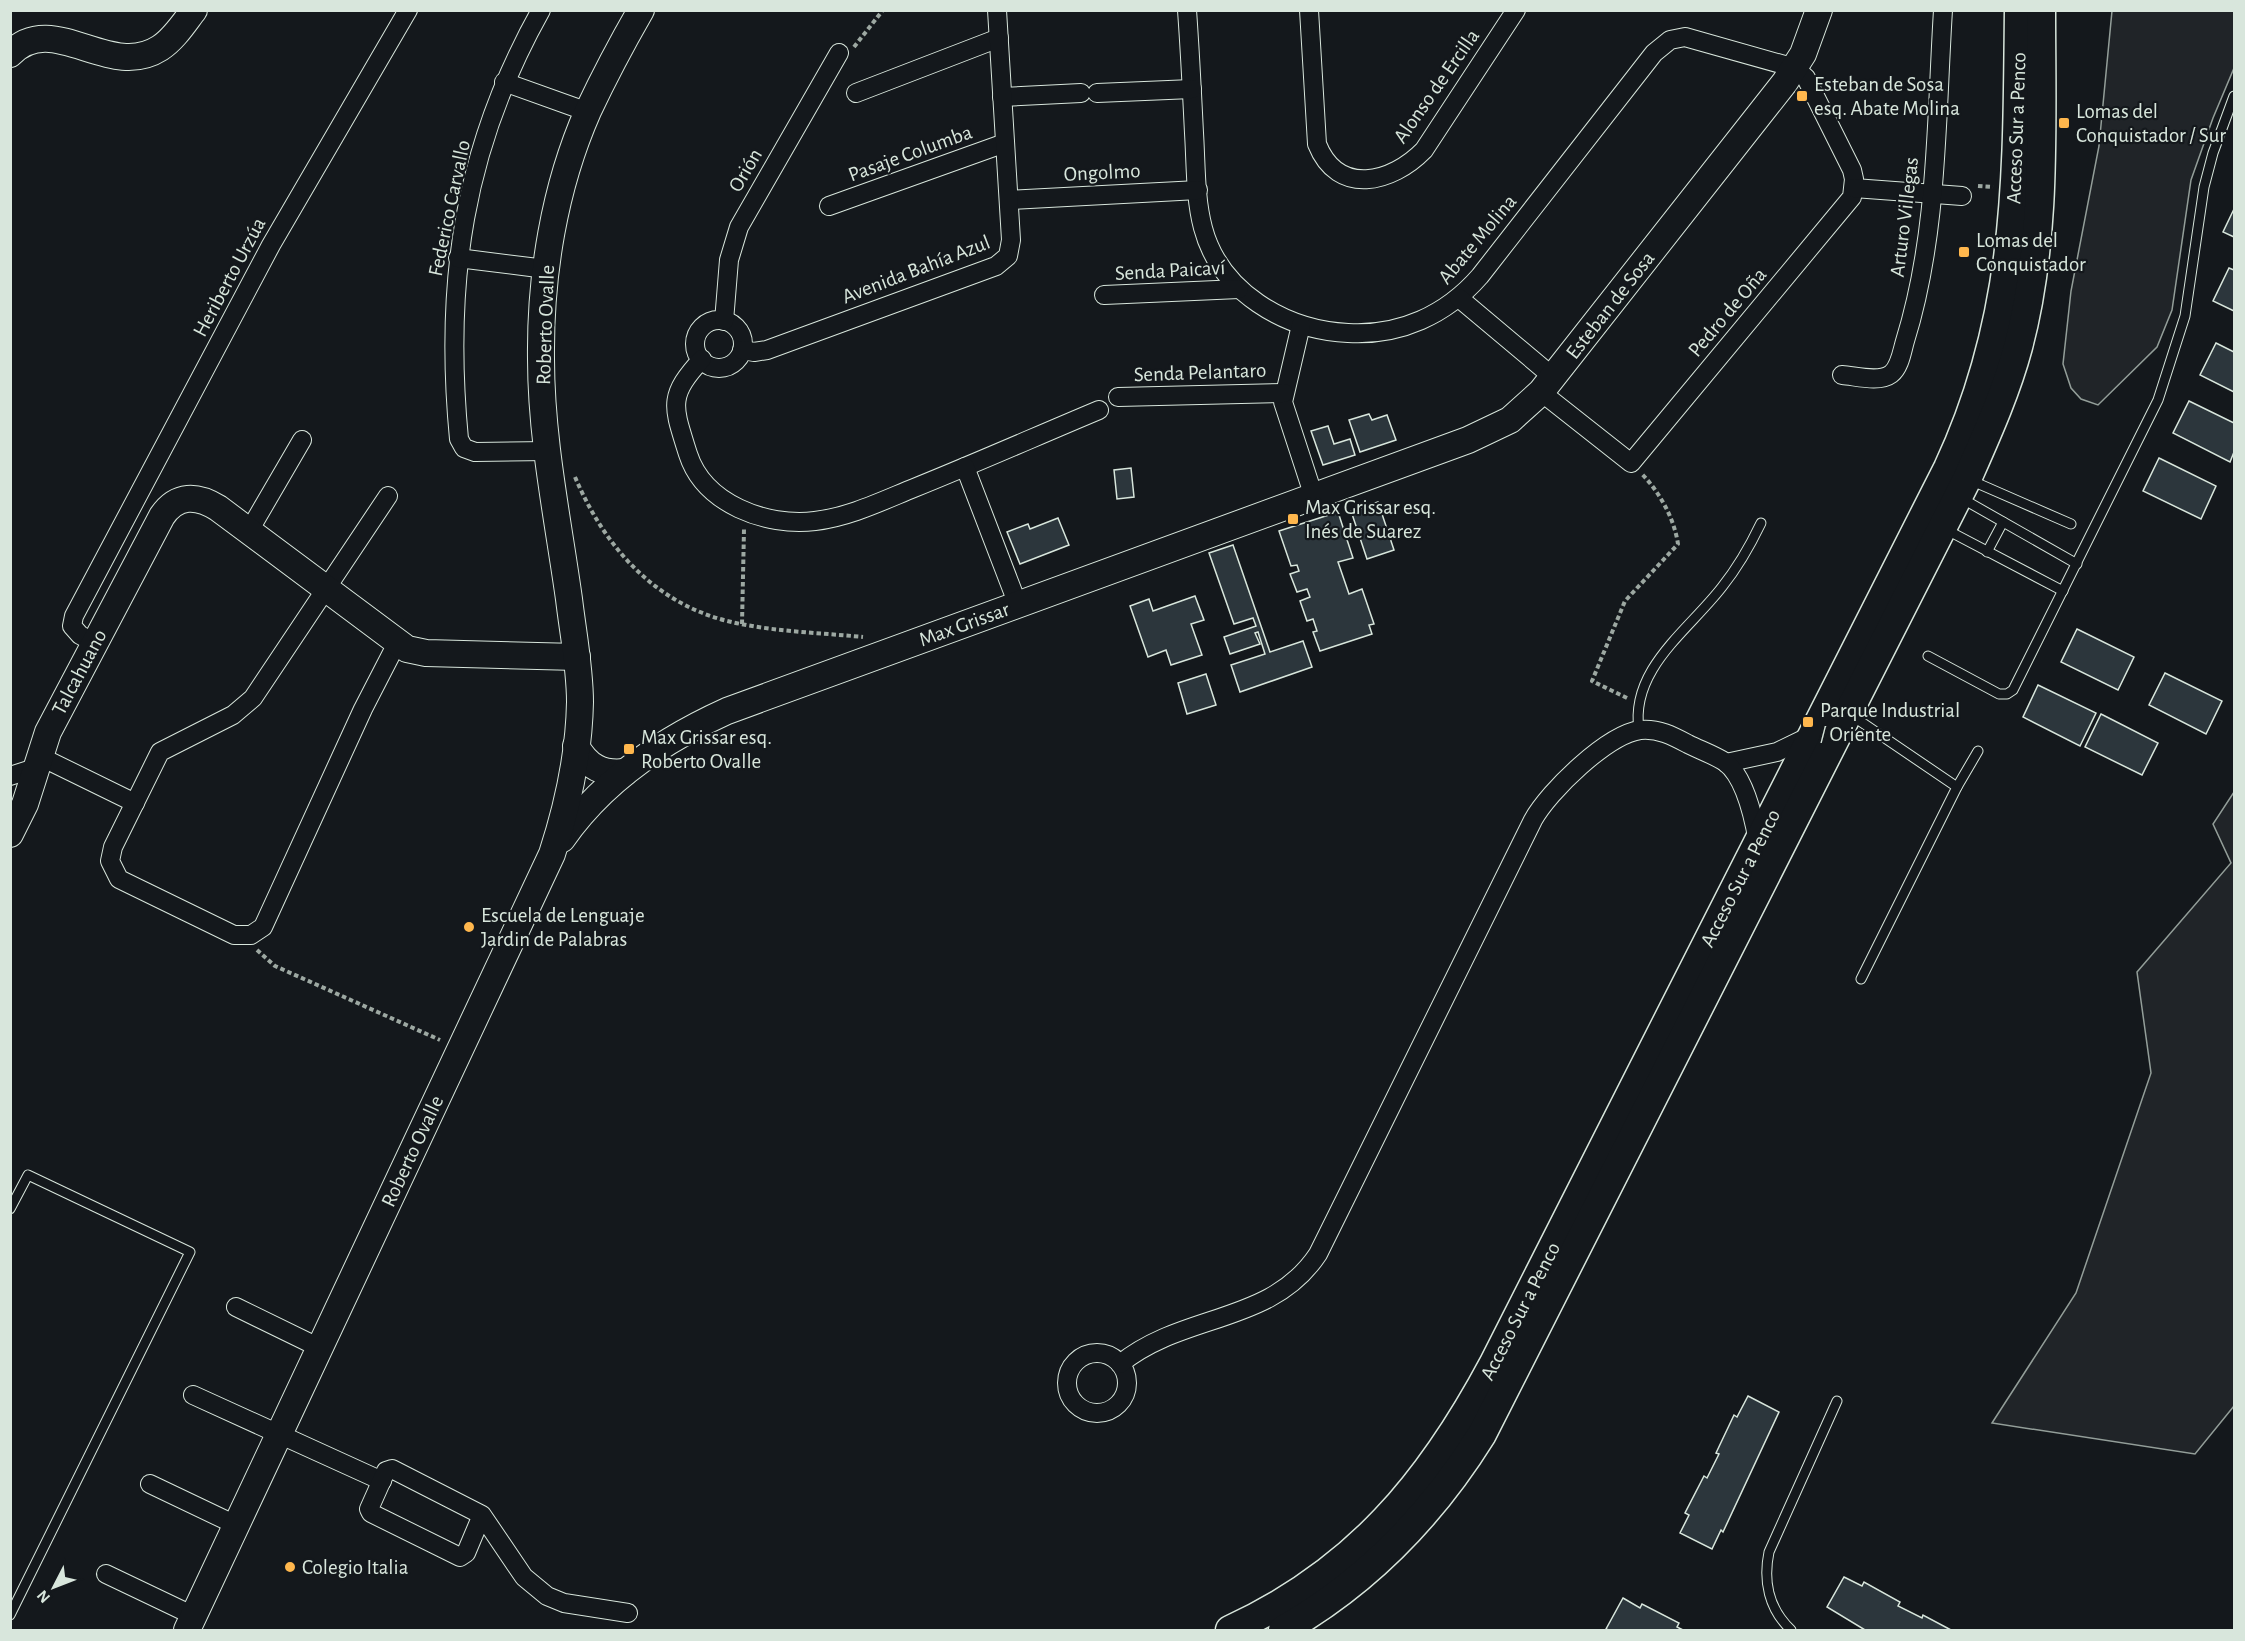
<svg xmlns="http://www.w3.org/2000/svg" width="2245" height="1641" viewBox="0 0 2245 1641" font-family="'Alegreya Sans',sans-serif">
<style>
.green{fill:#202428;stroke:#939e99;stroke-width:1.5}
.building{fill:#2c363c;stroke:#d8e6dc;stroke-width:1.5}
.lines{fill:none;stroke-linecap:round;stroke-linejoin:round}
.lane-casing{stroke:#d8e6dc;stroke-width:11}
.street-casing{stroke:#d8e6dc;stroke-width:20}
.secondary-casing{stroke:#d8e6dc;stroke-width:28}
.primary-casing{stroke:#d8e6dc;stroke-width:31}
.path{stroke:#9da8a2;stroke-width:4;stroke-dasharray:4.5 3;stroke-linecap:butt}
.lane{stroke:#14181c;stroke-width:9}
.street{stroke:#14181c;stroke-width:18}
.secondary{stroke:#14181c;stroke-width:26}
.primary{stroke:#14181c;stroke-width:28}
.poi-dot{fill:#ffb74d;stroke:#14181c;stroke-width:2}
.labels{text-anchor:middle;stroke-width:4.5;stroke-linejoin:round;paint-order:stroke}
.poi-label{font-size:21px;fill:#d8e6dc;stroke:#14181c;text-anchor:start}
.street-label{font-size:21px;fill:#d8e6dc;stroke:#14181c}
</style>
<rect width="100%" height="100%" fill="#14181c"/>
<g class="green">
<path d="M2112 11H2234V68L2213 118 2191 180 2172 310 2157 347 2098 405 2081 399 2071 388 2063 364 2071 291 2099 146Z"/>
<path d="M2234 792V1406L2195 1454 1992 1423 2076 1293 2151 1073 2137 972 2231 863 2213 824Z"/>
</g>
<g class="building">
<path d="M2234 209V237L2223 232Z"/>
<path d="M2229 268 2234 270V311L2213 301Z"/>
<path d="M2216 343 2234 352V392L2200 375Z"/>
<path d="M2189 401 2234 423V452L2230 462 2173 433Z"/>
<path d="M1369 414 1372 420 1387 415 1396 440 1360 452 1349 420Z"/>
<path d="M1328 426 1334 444 1350 439 1355 455 1323 465 1311 431Z"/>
<path d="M2159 458 2216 486 2201 519 2143 491Z"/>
<path d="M1131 468 1134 497 1117 499 1114 470Z"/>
<path d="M1378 502 1394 550 1367 559 1351 511Z"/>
<path d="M1338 512 1353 558 1338 562 1349 594 1362 589 1374 624 1369 625 1372 634 1320 651 1313 632 1317 631 1313 619 1307 621 1300 601 1310 597 1307 589 1297 592 1290 574 1299 571 1297 565 1291 566 1279 531Z"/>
<path d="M1058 518 1069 545 1020 564 1007 532 1028 524 1030 529Z"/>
<path d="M1233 545 1270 652 1303 641 1312 667 1240 692 1231 665 1265 654 1258 632 1255 633 1260 644 1230 654 1224 637 1256 626 1253 618 1234 624 1209 553Z"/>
<path d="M1195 596 1204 620 1191 624 1202 655 1171 665 1166 650 1148 657 1130 606 1149 599 1153 611Z"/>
<path d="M2077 629 2134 657 2118 690 2061 662Z"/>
<path d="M2165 673 2222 701 2206 734 2149 705Z"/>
<path d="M1206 674 1216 705 1187 714 1178 683Z"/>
<path d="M2038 685 2096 713 2080 746 2023 717Z"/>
<path d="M2101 714 2158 743 2142 775 2085 747Z"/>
<path d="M1748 1396 1779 1412 1723 1532 1721 1530 1712 1549 1680 1533 1689 1515 1685 1513 1704 1476 1707 1478 1719 1454 1716 1453 1734 1415 1737 1417Z"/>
<path d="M1844 1577 1862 1586 1864 1582 1900 1602 1898 1606 1922 1618 1923 1615 1951 1630H1865L1827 1607Z"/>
<path d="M1623 1598 1640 1608 1642 1604 1679 1623 1677 1627 1683 1630H1609L1606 1629Z"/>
</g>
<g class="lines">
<defs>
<g id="lane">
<path d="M1970 480 2071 524"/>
<path d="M1961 498 2077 564"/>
<path d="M1945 529 2063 591"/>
<path d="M1987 552 2003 522"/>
<path d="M1928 656 1999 694H2007L2013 690 2158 400 2185 316 2204 187 2213 153 2234 96"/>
<path d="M1851 715 1957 787"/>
<path d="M1639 730C1630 669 1688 631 1722 587 1738 567 1750 546 1761 523"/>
<path d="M1861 979 1957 787 1978 751"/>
<path d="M10 1209 28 1175 190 1252 10 1615"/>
<path d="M1791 1630C1769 1609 1763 1581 1769 1552L1837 1401"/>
</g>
<g id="street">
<path d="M541 10C463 149 444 283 459 439L464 448 475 452 548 451"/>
<path d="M1187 10C1190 51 1192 92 1194 133 1196 164 1195 198 1203 228 1220 292 1285 330 1348 333 1400 336 1446 315 1480 276L1654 53 1670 40 1685 37 1795 68 1806 78 1852 170 1854 179 1852 197 1631 463 1541 392"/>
<path d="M1309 10 1317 144C1338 197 1392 183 1424 150L1516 10"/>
<path d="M504 82 588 112"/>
<path d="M856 93 999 38"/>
<path d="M1097 93 1192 89"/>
<path d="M1002 97 1081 93"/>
<path d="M1854 188 1962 196"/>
<path d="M1009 200 1198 190"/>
<path d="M829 206 1005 143"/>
<path d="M458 258 546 269"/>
<path d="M1104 295 1239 289"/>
<path d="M1459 298 1553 377"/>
<circle cx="719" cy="344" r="24"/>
<path d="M724 321 729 260 739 227 839 53"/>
<path d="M1301 325 1283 402 1314 497"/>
<path d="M742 350 754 352 767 350 996 266 1008 256 1011 240 997 10"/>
<path d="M702 359C667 397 673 406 688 454 704 504 766 527 815 521 849 517 882 501 914 488 976 463 1037 436 1099 410"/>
<path d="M1842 375C1856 376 1879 383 1891 374 1900 367 1902 351 1905 341 1938 235 1936 121 1943 10"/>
<path d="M1118 397 1284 393"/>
<path d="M965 467 1018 605"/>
<path d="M388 496 253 698 233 715 160 752 113 847 110 861 119 879 234 935H251L263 927 363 709 397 643"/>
<path d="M249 531 302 440"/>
<path d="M95 643 80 635 72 626 74 616 271 245 408 10"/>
<path d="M39 756 135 803"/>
<path d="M1726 763 1777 752 1812 735"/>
<path d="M10 776 35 768"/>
<path d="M236 1307 320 1348"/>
<circle cx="1097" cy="1383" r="30"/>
<path d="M1120 1364C1184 1312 1271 1325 1318 1254L1533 820C1549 791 1607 735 1640 730 1658 728 1673 736 1688 744 1700 750 1714 755 1725 762 1745 777 1754 819 1758 842"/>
<path d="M193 1395 382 1481"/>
<path d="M150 1484 236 1525"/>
<path d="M482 1515 466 1553 460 1557 371 1513 369 1509 386 1471 392 1469 482 1515 524 1577 547 1596 564 1603 628 1613"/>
<path d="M106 1574 194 1616"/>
</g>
<g id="secondary">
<path d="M10 54C53 9 109 81 160 48 174 39 184 23 194 10"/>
<path d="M576 746C587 766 602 775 625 772"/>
<path d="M10 834 25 804 48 732 162 516C177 494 197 495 218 508L407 649 426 653 577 657"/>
<path d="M562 839C603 780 663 740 727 711L1468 440 1510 420 1541 392 1785 82 1803 54 1819 10"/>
<path d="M187 1630 552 854C568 805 579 754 580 702 580 668 573 633 569 599 558 520 541 439 541 359 540 276 554 188 588 111 604 77 622 43 641 10"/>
</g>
<g id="primary">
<path d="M1230 1630C1356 1572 1430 1483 1494 1363L1948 468C2020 314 2017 176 2019 10"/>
<path d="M1283 1630C1367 1582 1431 1516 1482 1434L1967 479C1986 436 2006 392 2018 347 2047 238 2041 122 2041 10"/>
</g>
</defs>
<use href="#lane" class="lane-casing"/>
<use href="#street" class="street-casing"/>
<use href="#secondary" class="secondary-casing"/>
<use href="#primary" class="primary-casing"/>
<g class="path">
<path d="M854 47 883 10"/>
<path d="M1978 186 1993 187"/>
<path d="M575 477C606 550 659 609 741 624 781 632 823 633 863 637"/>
<path d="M742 624 744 529"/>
<path d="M1627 698 1592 681 1625 601 1678 544C1674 518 1660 493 1642 474"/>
<path d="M257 950 275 966 440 1040"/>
</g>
<use href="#lane" class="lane"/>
<use href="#street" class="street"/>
<use href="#secondary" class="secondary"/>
<use href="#primary" class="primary"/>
</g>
<g class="poi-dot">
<rect x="1796" y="90" width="12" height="12" rx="3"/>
<rect x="2058" y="117" width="12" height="12" rx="3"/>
<rect x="1958" y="246" width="12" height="12" rx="3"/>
<rect x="1287" y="513" width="12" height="12" rx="3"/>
<rect x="1802" y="716" width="12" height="12" rx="3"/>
<rect x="623" y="743" width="12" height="12" rx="3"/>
<circle cx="469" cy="927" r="6"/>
<circle cx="290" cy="1567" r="6"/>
</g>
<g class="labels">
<g class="poi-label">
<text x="1814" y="91">Esteban de Sosa<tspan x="1814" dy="24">esq. Abate Molina</tspan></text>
<text x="2076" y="118">Lomas del<tspan x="2076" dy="24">Conquistador / Sur</tspan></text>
<text x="1976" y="247">Lomas del<tspan x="1976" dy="24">Conquistador</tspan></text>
<text x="1305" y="514">Max Grissar esq.<tspan x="1305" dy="24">Inés de Suarez</tspan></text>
<text x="1820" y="717">Parque Industrial<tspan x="1820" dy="24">/ Oriente</tspan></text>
<text x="641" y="744">Max Grissar esq.<tspan x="641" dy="24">Roberto Ovalle</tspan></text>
<text x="481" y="922">Escuela de Lenguaje<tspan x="481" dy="24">Jardin de Palabras</tspan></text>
<text x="302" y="1574">Colegio Italia</text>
</g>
<g class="street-label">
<text transform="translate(1436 86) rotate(-55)" y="7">Alonso de Ercilla</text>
<text transform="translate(2016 128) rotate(-88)" y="7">Acceso Sur a Penco</text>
<text transform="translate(910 153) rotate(-20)" y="7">Pasaje Columba</text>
<text transform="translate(745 170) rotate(-60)" y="7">Orión</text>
<text transform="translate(1102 172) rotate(-3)" y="7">Ongolmo</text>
<text transform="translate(449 208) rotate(-78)" y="7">Federico Carvallo</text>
<text transform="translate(1904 217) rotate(-83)" y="7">Arturo Villegas</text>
<text transform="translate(1477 239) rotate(-50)" y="7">Abate Molina</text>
<text transform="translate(916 269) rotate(-21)" y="7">Avenida Bahía Azul</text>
<text transform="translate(1170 270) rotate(-3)" y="7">Senda Paicaví</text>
<text transform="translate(229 277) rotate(-62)" y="7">Heriberto Urzúa</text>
<text transform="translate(1610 305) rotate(-52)" y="7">Esteban de Sosa</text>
<text transform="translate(1727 312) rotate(-50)" y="7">Pedro de Oña</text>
<text transform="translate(545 325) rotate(-88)" y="7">Roberto Ovalle</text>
<text transform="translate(1200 372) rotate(-2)" y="7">Senda Pelantaro</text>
<text transform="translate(964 624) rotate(-20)" y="7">Max Grissar</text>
<text transform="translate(79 672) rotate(-62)" y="7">Talcahuano</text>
<text transform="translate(1740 878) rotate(-63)" y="7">Acceso Sur a Penco</text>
<text transform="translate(412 1151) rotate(-65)" y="7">Roberto Ovalle</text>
<text transform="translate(1520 1311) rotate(-63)" y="7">Acceso Sur a Penco</text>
</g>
</g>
<rect width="2245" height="1641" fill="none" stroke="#d8e6dc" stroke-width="24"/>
<g transform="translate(54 1587) rotate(228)" stroke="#14181c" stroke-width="4.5" paint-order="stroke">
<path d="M0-4.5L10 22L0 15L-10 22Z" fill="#d8e6dc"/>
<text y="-9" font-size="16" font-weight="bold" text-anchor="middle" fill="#d8e6dc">N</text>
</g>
</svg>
